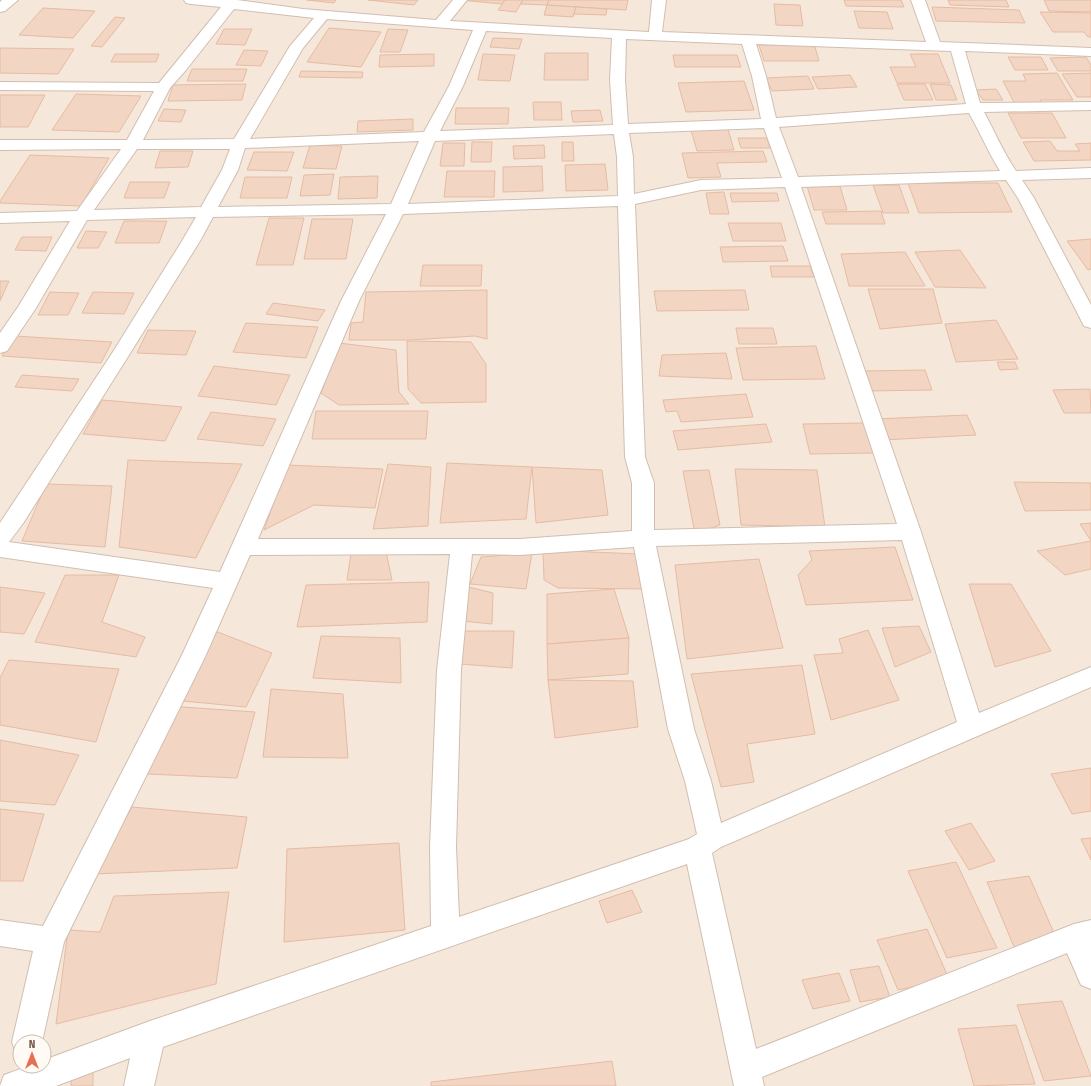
<svg xmlns="http://www.w3.org/2000/svg" width="1091" height="1086" viewBox="0 0 1091 1086" font-family="'Fira Sans Condensed',sans-serif">
<style>
.residential{fill:#f5e8da;fill-rule:evenodd}
.building{fill:#f3d5c3;stroke:#e6bba3}
.lines{fill:none;stroke-linecap:round;stroke-linejoin:round}
.street-casing{stroke:#d1beb0;stroke-width:2}
.street{fill:#fff;fill-rule:evenodd}
</style>
<rect width="100%" height="100%" fill="#fdf6ec"/>
<path class="residential" d="M0 0H1091V1086H0ZM20 1042H44V1066H20Z"/>
<g class="building">
<path d="M307 0H336L334 3Z"/>
<path d="M368 0H418L414 5Z"/>
<path d="M460 0H505L502 4Z"/>
<path d="M505 0H523L516 12 498 10Z"/>
<path d="M523 0H549L547 5 521 4Z"/>
<path d="M549 0H628L626 10 547 5Z"/>
<path d="M844 0H901L904 7 846 6Z"/>
<path d="M948 0H1006L1009 7 950 5Z"/>
<path d="M1044 0H1091V12L1049 11Z"/>
<path d="M774 4 800 5 803 26 776 25Z"/>
<path d="M547 5 576 7 573 17 544 15Z"/>
<path d="M576 7 607 9 606 15 574 14Z"/>
<path d="M932 7 1019 10 1025 23 936 21Z"/>
<path d="M43 8 95 11 73 38 19 35Z"/>
<path d="M854 11 887 12 893 29 859 28Z"/>
<path d="M1040 12 1091 13V37H1088L1084 32H1053Z"/>
<path d="M115 17 125 18 102 47 91 46Z"/>
<path d="M329 28 381 32 361 67 307 62Z"/>
<path d="M224 29H252L245 45 216 44Z"/>
<path d="M388 29 408 30 400 52H380Z"/>
<path d="M493 38 522 39 519 49 490 47Z"/>
<path d="M759 45H807L815 47 819 61H764Z"/>
<path d="M0 48 74 49 58 74 0 73Z"/>
<path d="M244 50 268 51 261 66 236 65Z"/>
<path d="M545 53H588V80H544Z"/>
<path d="M115 54H159L156 62H111Z"/>
<path d="M434 54V66L379 67 380 55Z"/>
<path d="M483 54 515 55 510 81 478 80Z"/>
<path d="M910 54H938L950 83H897L890 67H916Z"/>
<path d="M673 55H737L741 67H675Z"/>
<path d="M1008 57H1041L1048 70H1015Z"/>
<path d="M1086 57 1091 65V71H1058L1050 58Z"/>
<path d="M192 69H247L243 81H187Z"/>
<path d="M301 71 363 72 362 78 299 77Z"/>
<path d="M1057 73 1073 100H1040L1044 106H1016L1003 81H1026L1023 74Z"/>
<path d="M1091 73V97H1077L1062 74Z"/>
<path d="M850 75 857 87 818 89 812 77Z"/>
<path d="M808 76 814 89 772 91 766 78Z"/>
<path d="M744 81 754 110 686 112 678 83Z"/>
<path d="M246 84 242 100 168 101 173 85Z"/>
<path d="M897 84H925L933 100H904Z"/>
<path d="M930 84 951 85 957 100H936Z"/>
<path d="M996 89 1003 100H983L976 90Z"/>
<path d="M76 94 141 96 119 132 52 130Z"/>
<path d="M0 95H45L28 127H0Z"/>
<path d="M533 102H561L562 120H534Z"/>
<path d="M456 108H509L508 124H455Z"/>
<path d="M164 109 186 110 181 122 158 121Z"/>
<path d="M600 110 603 121 573 122 571 111Z"/>
<path d="M1008 113H1052L1066 138H1021Z"/>
<path d="M413 119V130L357 132 358 121Z"/>
<path d="M728 129 734 150 697 151 691 130Z"/>
<path d="M738 138H767L770 148H741Z"/>
<path d="M1050 141 1057 151H1080L1075 144 1091 143V160L1034 161 1023 142Z"/>
<path d="M472 142H492L491 162H471Z"/>
<path d="M562 142H573L574 161H562Z"/>
<path d="M443 143H465L464 166H440Z"/>
<path d="M310 145 342 146 336 169 303 168Z"/>
<path d="M544 145 545 158 514 159 513 146Z"/>
<path d="M160 151H193L188 167 155 168Z"/>
<path d="M763 151 767 162 717 163 721 177 688 178 682 153Z"/>
<path d="M254 152H294L287 171 247 170Z"/>
<path d="M30 155 109 158 81 206 0 203V201Z"/>
<path d="M605 164 608 190 566 191 565 165Z"/>
<path d="M542 166 543 191 503 192V167Z"/>
<path d="M447 171H495L494 197H444Z"/>
<path d="M334 174 330 195 300 196 304 175Z"/>
<path d="M378 176 377 198 338 199 340 177Z"/>
<path d="M245 177H292L287 198H240Z"/>
<path d="M130 182H170L164 198H124Z"/>
<path d="M908 183H998L1012 212 919 213Z"/>
<path d="M873 185H899L909 213H883Z"/>
<path d="M807 186H840L847 210H814Z"/>
<path d="M724 192 729 214H710L706 193Z"/>
<path d="M730 193H777L779 201 732 202Z"/>
<path d="M881 211 885 224H826L822 212Z"/>
<path d="M269 218H304L293 265H256Z"/>
<path d="M312 219H353L346 259H304Z"/>
<path d="M124 221H167L159 243H115Z"/>
<path d="M728 223H781L786 241H733Z"/>
<path d="M86 231 107 232 98 248H77Z"/>
<path d="M22 237H52L46 251 15 250Z"/>
<path d="M1091 239V269L1088 270 1067 241Z"/>
<path d="M783 246 788 261 723 262 720 247Z"/>
<path d="M960 250 986 288 935 287 915 252Z"/>
<path d="M905 252 925 286H849L841 254Z"/>
<path d="M423 265H482L481 286H420Z"/>
<path d="M770 266H810L814 277H772Z"/>
<path d="M0 281H9L0 301Z"/>
<path d="M868 289H933L942 323 880 329Z"/>
<path d="M487 290V339L475 336 410 340H349L351 323 363 322 366 292Z"/>
<path d="M745 290 749 310 657 311 654 291Z"/>
<path d="M50 292 79 293 68 315H38Z"/>
<path d="M93 292 134 293 124 314 82 313Z"/>
<path d="M273 303 325 310 318 321 266 314Z"/>
<path d="M996 320 1018 359 956 362 945 324Z"/>
<path d="M246 323 318 327 306 358 233 352Z"/>
<path d="M736 328H773L777 344H739Z"/>
<path d="M148 330 196 331 186 355 137 353Z"/>
<path d="M15 336 112 342 101 363 2 356Z"/>
<path d="M407 341 471 342 486 364V402L421 403 408 389Z"/>
<path d="M339 343 396 350 399 392 409 404 339 405 321 393Z"/>
<path d="M816 346 825 379 743 380 736 348Z"/>
<path d="M726 353 732 379 659 376 662 355Z"/>
<path d="M997 362H1015L1018 369 1000 370Z"/>
<path d="M214 366 290 375 276 405 198 396Z"/>
<path d="M925 370 932 390 869 391 863 371Z"/>
<path d="M22 375 79 379 72 391 15 387Z"/>
<path d="M1090 389 1091 413H1064L1053 390Z"/>
<path d="M746 394 753 417 681 422 677 411 666 412 663 400Z"/>
<path d="M102 400 182 407 165 441 83 434Z"/>
<path d="M316 411H428L426 439H312Z"/>
<path d="M211 412 276 419 263 446 197 439Z"/>
<path d="M967 415 976 435 883 440 875 419Z"/>
<path d="M865 423 874 453 810 454 803 424Z"/>
<path d="M766 424 772 442 678 450 673 431Z"/>
<path d="M128 460 242 464 196 558 119 547Z"/>
<path d="M447 463 532 467 526 519 440 523Z"/>
<path d="M388 464 431 467 428 526 373 529Z"/>
<path d="M287 465 383 469 375 508 314 505 264 530Z"/>
<path d="M532 467 602 470 608 515 536 523Z"/>
<path d="M735 469 817 470 825 527 741 525Z"/>
<path d="M709 470 720 525 695 534 683 471Z"/>
<path d="M1014 482 1091 483V510L1025 511Z"/>
<path d="M46 484 112 486 105 547 22 541Z"/>
<path d="M1091 523V569L1065 575 1037 551 1091 541 1080 524Z"/>
<path d="M352 547 386 552 392 580H347Z"/>
<path d="M895 547 913 600 806 605 798 575 812 560 809 551Z"/>
<path d="M543 550 639 554 647 589 558 588 544 580Z"/>
<path d="M532 553 526 589 470 584 481 557Z"/>
<path d="M759 559 783 648 687 659 675 565Z"/>
<path d="M65 575H119L102 622 145 637 136 657 35 642Z"/>
<path d="M429 582 427 622 297 627 306 585Z"/>
<path d="M969 584H1011L1051 651 995 667Z"/>
<path d="M0 587 45 593 24 634 0 632Z"/>
<path d="M469 587 493 593 492 624 462 621Z"/>
<path d="M614 589 629 638 547 644V594Z"/>
<path d="M919 626 931 652 895 667 882 628Z"/>
<path d="M868 630 899 700 831 720 814 655 843 653 839 639Z"/>
<path d="M215 631 272 653 246 707 183 701Z"/>
<path d="M460 631H514L512 668 460 664Z"/>
<path d="M321 636 400 638 401 683 313 678Z"/>
<path d="M629 638 628 674 548 680 547 644Z"/>
<path d="M9 660 119 669 96 742 0 725V678Z"/>
<path d="M802 665 815 734 747 744 754 782 721 787 691 674Z"/>
<path d="M548 680 633 681 638 727 555 738Z"/>
<path d="M271 689 343 694 348 758 263 757Z"/>
<path d="M168 706 255 712 237 778 147 774Z"/>
<path d="M0 740 79 755 55 805 0 801Z"/>
<path d="M1091 768V811L1072 814 1051 774Z"/>
<path d="M132 807 247 817 237 868 94 874Z"/>
<path d="M0 809 44 814 23 881H0Z"/>
<path d="M971 823 995 861 969 870 945 831Z"/>
<path d="M1091 838V860L1081 839Z"/>
<path d="M399 843 405 930 284 942 287 849Z"/>
<path d="M956 862 997 948 947 958 908 871Z"/>
<path d="M1029 876 1058 942 1014 947 987 882Z"/>
<path d="M632 890 642 912 607 923 599 901Z"/>
<path d="M229 892 216 984 56 1024 68 930 100 932 114 896Z"/>
<path d="M927 929 949 979 898 990 877 940Z"/>
<path d="M879 966 890 997 860 1002 850 970Z"/>
<path d="M839 973 850 1001 813 1009 802 980Z"/>
<path d="M1062 1001 1091 1076 1044 1081 1017 1005Z"/>
<path d="M1016 1025 1035 1084 974 1086 958 1029Z"/>
<path d="M612 1061 616 1086H431V1082Z"/>
<path d="M93 1072V1086H71V1077Z"/>
</g>
<g class="lines">
<defs>
<g id="street">
<path d="M2 0H18L5 11 0 12V2Z"/>
<path d="M184 0H237L303 9 436 20 453 0H467L450 21 649 32 652 0H666L662 32 926 42 911 0H925L940 42 1091 48V56L965 51 980 103 1091 102V110L984 112C995 132 1003 152 1016 171L1091 168V178L1022 180 1034 198 1091 305V328L1084 326 1082 322 1018 198 1006 180 801 187 921 532 979 713 1091 667V687L721 847 712 853 756 1049 1074 924 1091 920V989L1081 985 1067 953 762 1077 764 1086H734L687 864 163 1047 154 1086H124L130 1058 56 1086H0L4 1075C20 1069 27 1066 44 1066V1060L150 1021 431 926 430 847 437 670 450 554 250 555 205 657 64 942 42 1042H20V1054L16 1053 12 1042 33 951 0 946V920L43 926 181 657 213 588 0 557V523L111 355 182 241 196 217 87 220 36 308 7 351 0 353V333L18 307 70 221 0 223V213L77 211 121 149 0 150V140H127L154 91 0 90V82L159 83 221 7 191 4 186 3ZM234 9 314 18 290 46 234 139 143 140 170 88 186 70ZM327 19 473 30 449 86 424 132 250 139 303 48ZM486 31 612 38 610 80 613 125 440 131 463 86ZM626 39 742 44 752 76 761 119 628 124 625 80ZM756 44 951 51 966 104 776 118 766 76ZM969 113C980 132 988 152 1000 171L798 177 779 127ZM764 128 782 178 701 180 634 194 633 157 629 133ZM614 134 617 157 618 196 408 204 435 141ZM419 141 391 204 218 207 238 170 245 148ZM137 149H230L222 170 201 207 94 210ZM785 187 897 524 654 530V483L645 457 635 204 701 190ZM618 206 625 457 632 483V531L520 539H258L359 301 403 214ZM386 214 341 301 220 572 9 542 24 522 129 355 200 241 213 217ZM902 540 957 722 721 823 711 781 694 729 656 546ZM634 547 668 729 685 781 697 834 689 839 459 917 456 847 461 670 472 554 520 555Z"/>
</g>
</defs>
<use href="#street" class="street-casing"/>
<use href="#street" class="street"/>
</g>
<g transform="translate(32 1054)"><circle r="19" fill="#fffaf3" stroke="#cabbb1"/>
<path d="M0-3L7 15L0 10L-7 15Z" fill="#e76f51"/>
<text y="-6" font-size="11" font-weight="bold" text-anchor="middle" fill="#7a5c4d">N</text>
</g>
</svg>
